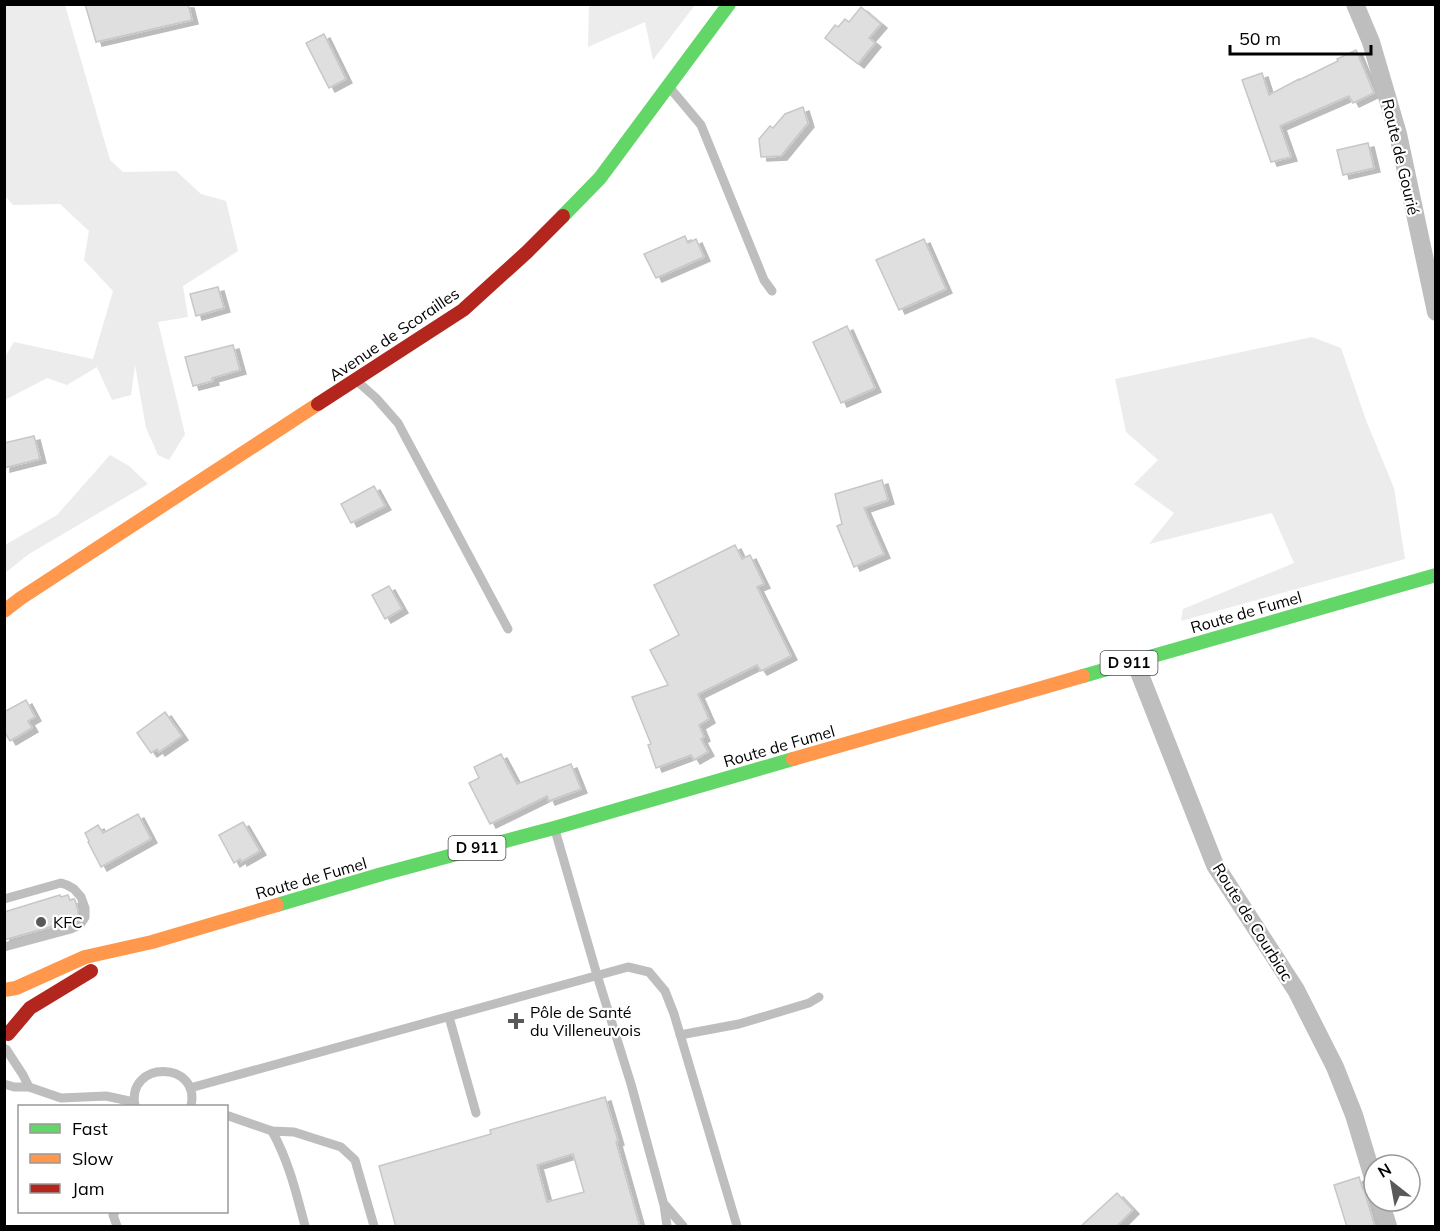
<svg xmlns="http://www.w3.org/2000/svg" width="1440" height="1231" viewBox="0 0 1440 1231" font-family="Mulish,sans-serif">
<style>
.green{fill:#ececec}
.building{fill:#dfdfdf;stroke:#c7c7c7;stroke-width:1.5;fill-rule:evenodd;filter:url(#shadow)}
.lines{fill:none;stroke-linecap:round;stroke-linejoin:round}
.lane{stroke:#bebebe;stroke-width:9}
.street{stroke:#bebebe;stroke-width:18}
.fast{stroke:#63d668;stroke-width:14}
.slow{stroke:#ff974d;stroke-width:14}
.jam{stroke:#b3261e;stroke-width:14}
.poi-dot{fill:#595959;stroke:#fff;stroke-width:2}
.labels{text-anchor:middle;stroke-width:4.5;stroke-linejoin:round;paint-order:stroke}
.shield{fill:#fff;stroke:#4c4c4c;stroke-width:1.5}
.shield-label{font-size:15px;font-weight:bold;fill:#000}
.street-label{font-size:16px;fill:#000;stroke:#fff}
.poi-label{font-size:16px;fill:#000;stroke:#fff;text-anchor:start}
</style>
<defs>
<filter id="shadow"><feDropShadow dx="6" dy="4" stdDeviation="0" flood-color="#0004"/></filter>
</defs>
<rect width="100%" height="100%" fill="#fff"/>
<g class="green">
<path d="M5 4 65 5 110 160 123 172 176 171 201 194 226 201 238 251 183 286 188 317 158 322 185 434 169 460 158 455 146 428 135 365 131 395 112 400 97 367 67 385 47 378 5 400V357L14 342 93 359 113 291 84 260 89 231 60 204 13 205 5 196Z"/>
<path d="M589 5V4L695 5 653 60 645 22 588 47Z"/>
<path d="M1312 337 1341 348 1366 420 1394 488 1405 559 1181 621 1183 609 1294 563 1272 513 1149 544 1174 513 1134 484 1158 460 1126 432 1115 379Z"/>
<path d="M110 455 129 466 148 484 29 554 5 573V545L57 515Z"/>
</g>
<g class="building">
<path d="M85 4H188L192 20 96 42Z"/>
<path d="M861 7 881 24 869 38 875 43 858 64 825 38 835 25 838 27 845 19 849 22Z"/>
<path d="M324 34 346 79 329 88 306 43Z"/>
<path d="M1356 50 1374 93 1353 103 1349 96 1280 126 1291 157 1271 162 1242 80 1262 73 1269 95 1299 79V80L1338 61 1337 59Z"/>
<path d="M803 107 808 123 781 156 761 157 759 139 770 126 773 128 785 114Z"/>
<path d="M1368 143 1374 168 1343 175 1337 150Z"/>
<path d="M685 236 688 243 696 239 704 257 656 278 644 254Z"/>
<path d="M924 239 946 289 899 310 876 260Z"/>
<path d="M218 287 224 308 196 316 190 294Z"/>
<path d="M847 326 875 388 841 403 813 342Z"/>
<path d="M233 345 240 370 212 378 213 381 193 386 185 357Z"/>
<path d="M34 436 40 459 4 468V443Z"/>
<path d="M882 480 888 500 864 508 884 554 854 567 837 526 842 524 835 494Z"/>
<path d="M374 486 385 506 351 523 341 504Z"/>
<path d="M735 545 742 559 750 555 764 584 757 587 791 656 761 671 757 665 698 694 709 719 699 725 704 737 701 739 708 752 694 760 691 755 656 768 648 745 651 744 632 697 668 685 650 650 679 635 654 585Z"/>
<path d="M389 586 402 609 385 619 372 595Z"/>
<path d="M26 700 35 717 28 721 32 728 10 741 4 731V712Z"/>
<path d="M165 712 182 736 159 752 157 749 151 753 137 733Z"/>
<path d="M501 754 517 784 571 764 581 789 549 801 547 796 490 824 469 783 479 778 474 767Z"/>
<path d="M138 814 151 839 101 867 88 842 89 841 85 833 98 825 103 833Z"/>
<path d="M243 822 260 851 241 862 240 859 234 863 219 835Z"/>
<path d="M60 895 61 897 68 895 70 900 74 899 75 900 78 911V915L75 920 4 940V912Z"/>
<path d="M605 1097 618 1141 616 1142 640 1227H396L379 1166 491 1134 490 1130ZM573 1154 584 1192 547 1202 537 1165Z"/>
<path d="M1359 1177 1363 1190H1364L1375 1227H1347L1334 1185Z"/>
<path d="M1117 1193 1133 1210 1116 1227H1080Z"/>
</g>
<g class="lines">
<g class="lane">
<path d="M670 88 701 125 764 280 772 291"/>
<path d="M358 382 376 398 398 423 508 629"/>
<path d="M555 830 597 975 631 1084 664 1205 667 1226"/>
<path d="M4 899 61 883 67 885 74 889 81 897 85 908V917L80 925 71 929 4 947"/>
<path d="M449 1017 476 1113"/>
<path d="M680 1035 739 1024 809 1003 819 997"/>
<path d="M6 1049 23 1075 29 1087"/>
<path d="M4 1084 14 1087H29L61 1098 106 1096 134 1102"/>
<path d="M190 1088 628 967 649 972 665 991 674 1014 737 1226"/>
<path d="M135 1106C126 1060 201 1060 191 1106"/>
<path d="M226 1115 272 1131 294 1132 341 1147 355 1160 374 1226"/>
<path d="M272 1131C289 1162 296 1192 305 1226"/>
<path d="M665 1205 683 1226"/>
<path d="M115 1212 113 1215 117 1226"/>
</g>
<g class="street">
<path d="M1355 4 1371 42 1398 134 1436 312"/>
<path d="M1135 662 1215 865 1296 990 1335 1067 1354 1115 1374 1181"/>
<path d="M1380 1201 1388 1226"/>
</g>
<g class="fast">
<path d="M563 216 600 178 729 4"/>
<path d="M1083 676 1436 575"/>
<path d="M277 905 382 874 554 828 793 759"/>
</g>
<g class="slow">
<path d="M4 611 21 598 318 404"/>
<path d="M793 759 1083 676"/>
<path d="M4 990 16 988 85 957 152 942 277 905"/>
</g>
<g class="jam">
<path d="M318 404 463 310 527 252 563 216"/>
<path d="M8 1034 30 1008 91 971"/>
</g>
</g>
<g class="poi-dot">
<circle cx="41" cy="922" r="6"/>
<path d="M513 1012h6v6h6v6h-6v6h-6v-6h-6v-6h6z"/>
</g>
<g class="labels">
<g class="shield">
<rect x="1100.5" y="651" width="57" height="24" rx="4.5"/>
<rect x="448.5" y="836" width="57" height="24" rx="4.5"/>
</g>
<g class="shield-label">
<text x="1129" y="668">D 911</text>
<text x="477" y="853">D 911</text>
</g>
<g class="street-label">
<text transform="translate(1401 157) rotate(77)" y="6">Route de Gourié</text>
<text transform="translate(394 334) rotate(-34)" y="6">Avenue de Scorailles</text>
<text transform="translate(1246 612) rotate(-16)" y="6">Route de Fumel</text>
<text transform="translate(779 746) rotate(-16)" y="6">Route de Fumel</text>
<text transform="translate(311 878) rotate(-16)" y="6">Route de Fumel</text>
<text transform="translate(1253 922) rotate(58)" y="6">Route de Courbiac</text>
</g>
<g class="poi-label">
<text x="53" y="928">KFC</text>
<text x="530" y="1018">Pôle de Santé<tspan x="530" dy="18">du Villeneuvois</tspan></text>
</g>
</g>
<rect width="1440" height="1231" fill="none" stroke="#000000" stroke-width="12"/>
<rect x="18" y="1105" width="210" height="108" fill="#ffffff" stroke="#999999" stroke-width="1.5"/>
<rect x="30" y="1124" width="30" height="9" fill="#63d668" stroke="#999999" stroke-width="1.5"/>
<text x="72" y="1135" font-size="18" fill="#000000">Fast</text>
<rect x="30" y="1154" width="30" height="9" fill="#ff974d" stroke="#999999" stroke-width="1.5"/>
<text x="72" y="1165" font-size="18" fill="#000000">Slow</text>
<rect x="30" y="1184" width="30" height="9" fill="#b3261e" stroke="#999999" stroke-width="1.5"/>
<text x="72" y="1195" font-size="18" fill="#000000">Jam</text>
<g transform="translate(1392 1183) rotate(329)"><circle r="28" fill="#ffffff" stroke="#999999" stroke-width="1.5"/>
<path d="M0-4.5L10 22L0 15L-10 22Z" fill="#595959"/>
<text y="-9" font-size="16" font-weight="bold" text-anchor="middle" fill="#000000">N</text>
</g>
<path d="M1230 45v9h141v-9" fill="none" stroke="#000000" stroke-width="3"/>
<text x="1239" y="45" font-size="18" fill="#000000" stroke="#ffffff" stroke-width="4.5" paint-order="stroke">50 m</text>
</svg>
